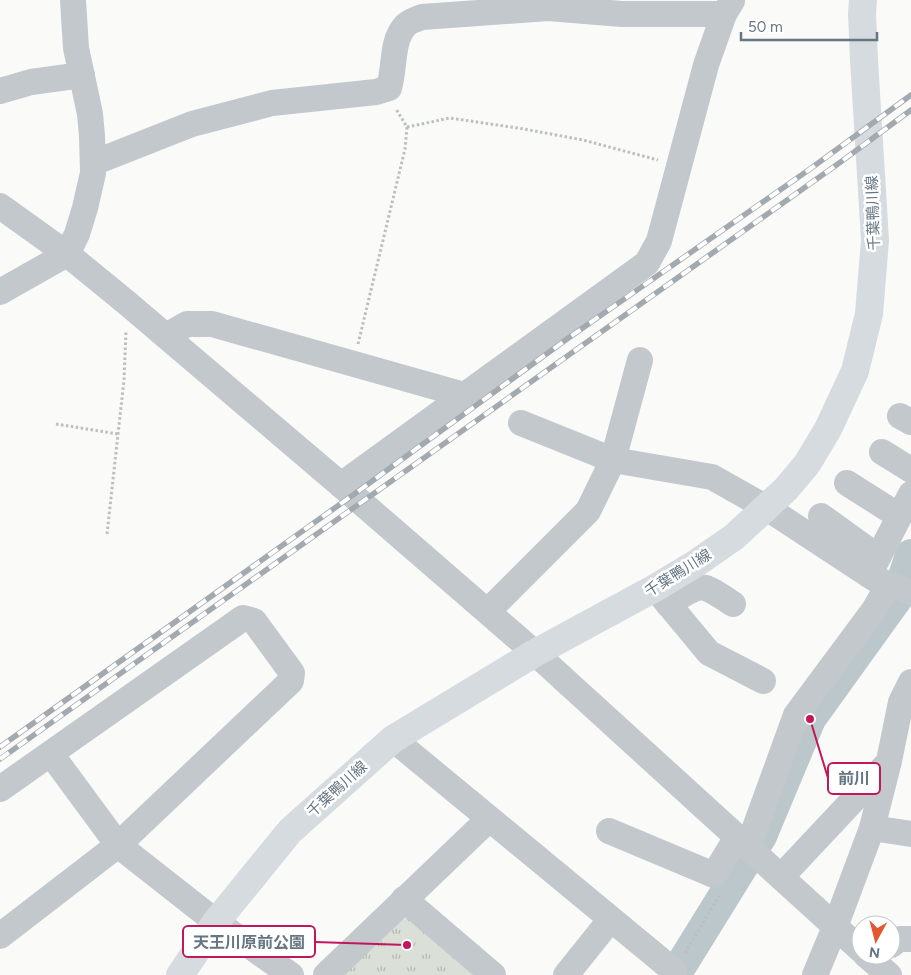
<svg xmlns="http://www.w3.org/2000/svg" width="911" height="975" viewBox="0 0 911 975" font-family="Figtree,'Noto Sans JP',sans-serif">
<style>
.grass{fill:url(#grass-tufts)}
.lines{fill:none;stroke-linecap:round;stroke-linejoin:round}
.river{stroke:#bbc7cb;stroke-width:32}
.path{stroke:#bbbfc2;stroke-width:3;stroke-dasharray:2.5 2.5;stroke-linecap:butt}
.minor{stroke:#c3c8cc;stroke-width:26}
.major{stroke:#d6dbdf;stroke-width:28}
.rail-casing{stroke:#a2aab0;stroke-width:5.5}
.rail{stroke:#fff;stroke-width:4;stroke-dasharray:11;stroke-linecap:butt}
.labels{text-anchor:middle;stroke-width:5;stroke-linejoin:round;paint-order:stroke}
.street-label{font-size:15px;fill:#657683;stroke:#fff}
.leader{fill:none;stroke:#c2185b;stroke-width:2}
.callout-dot{fill:#c2185b;stroke:#fff;stroke-width:2}
.callout{fill:#fff;stroke:#c2185b;stroke-width:2}
.callout-label{font-size:16px;text-anchor:middle;font-weight:bold;fill:#657683}
</style>
<defs>
<pattern id="grass-tufts" width="24" height="20" patternUnits="userSpaceOnUse" patternTransform="scale(1.25)"><rect width="24" height="20" fill="#dadfd7"/><path d="M3 7l-1-3M5 7V3M7 7l1-3M15 17l-1-3M17 17v-4M19 17l1-3" fill="none" stroke="#b4b9b4"/></pattern>
</defs>
<rect width="100%" height="100%" fill="#fafaf8"/>
<path class="grass" d="M408 915 482 975H336Z"/>
<g class="lines">
<path class="river" d="M675 975 761 836 810 719 897 598 911 555"/>
<g class="path">
<path d="M407 127 450 118 524 129 583 140 658 160"/>
<path d="M358 344 405 149 407 127 396 109"/>
<path d="M56 424 118 434"/>
<path d="M107 534 124 380 126 331"/>
<path d="M685 953 719 896"/>
</g>
<g class="minor">
<path d="M0 91 31 82 82 75"/>
<path d="M93 163 192 124 272 103 376 92 389 88C395 69 391 41 405 26 408 22 417 19 422 17L548 8 622 14H724"/>
<path d="M0 206 67 254 127 303 341 485 535 653 861 950"/>
<path d="M0 292 67 254 77 234 85 208 93 173 92 136 90 114 76 48 73 0"/>
<path d="M166 336 187 324H212L464 395"/>
<path d="M900 416 911 422"/>
<path d="M521 423 613 460 712 477 767 508 875 579 911 592"/>
<path d="M882 452 911 470"/>
<path d="M847 483 899 516"/>
<path d="M341 485 647 263 659 241 706 65 724 14 732 1"/>
<path d="M821 516 878 557"/>
<path d="M869 575 911 494"/>
<path d="M655 588 709 653 763 681"/>
<path d="M668 604C702 583 699 581 733 604"/>
<path d="M488 611 588 511 613 460 640 360"/>
<path d="M393 739 674 971 672 975"/>
<path d="M51 754 118 845 216 922 291 975"/>
<path d="M0 789 243 618 254 621 292 673 291 681 118 845 0 936"/>
<path d="M872 828 911 834"/>
<path d="M609 831 714 875 737 837"/>
<path d="M748 847 796 715 874 610 889 584"/>
<path d="M781 877 887 764"/>
<path d="M404 899 493 975"/>
<path d="M891 945 899 939H911"/>
<path d="M866 955 889 975"/>
<path d="M326 975 489 819"/>
<path d="M566 975 610 920"/>
<path d="M815 975 835 927 872 828 889 761 901 702 911 682"/>
</g>
<path class="major" d="M180 975 216 922 290 831 393 739 535 653 655 588 695 564 734 537 786 489 807 464 828 429 855 371 869 314 875 240 864 60 862 14 863 0"/>
<defs>
<g id="rail">
<path d="M0 747 353 495 567 339 810 169 911 95"/>
<path d="M0 759 842 161 911 110"/>
</g>
</defs>
<use href="#rail" class="rail-casing"/>
<use href="#rail" class="rail"/>
</g>
<g class="labels">
<g class="street-label">
<text transform="translate(873 213) rotate(-92)" y="5">千葉鴨川線</text>
<text transform="translate(678 573) rotate(-32)" y="5">千葉鴨川線</text>
<text transform="translate(337 789) rotate(-42)" y="5">千葉鴨川線</text>
</g>
</g>
<path class="leader" d="M810 719L828 778M407 945L315 942"/>
<g class="callout-dot">
<circle cx="810" cy="719" r="5"/>
<circle cx="407" cy="945" r="5"/>
</g>
<g class="callout">
<rect x="828" y="763" width="52" height="31" rx="5"/>
<rect x="183" y="926" width="132" height="31" rx="5"/>
</g>
<g class="callout-label">
<text x="854" y="784">前川</text>
<text x="249" y="948">天王川原前公園</text>
</g>
<g transform="translate(876 940) rotate(187)"><circle r="24" fill="#ffffff" stroke="#c1c8cd"/>
<path d="M0-4L9 19L0 12L-9 19Z" fill="#e4572e"/>
<text y="-8" font-size="14" font-weight="bold" text-anchor="middle" fill="#657683">N</text>
</g>
<path d="M741 32v8h136v-8" fill="none" stroke="#657683" stroke-width="2.5"/>
<text x="748" y="32" font-size="15" fill="#657683" stroke="#ffffff" stroke-width="4" paint-order="stroke">50 m</text>
</svg>
